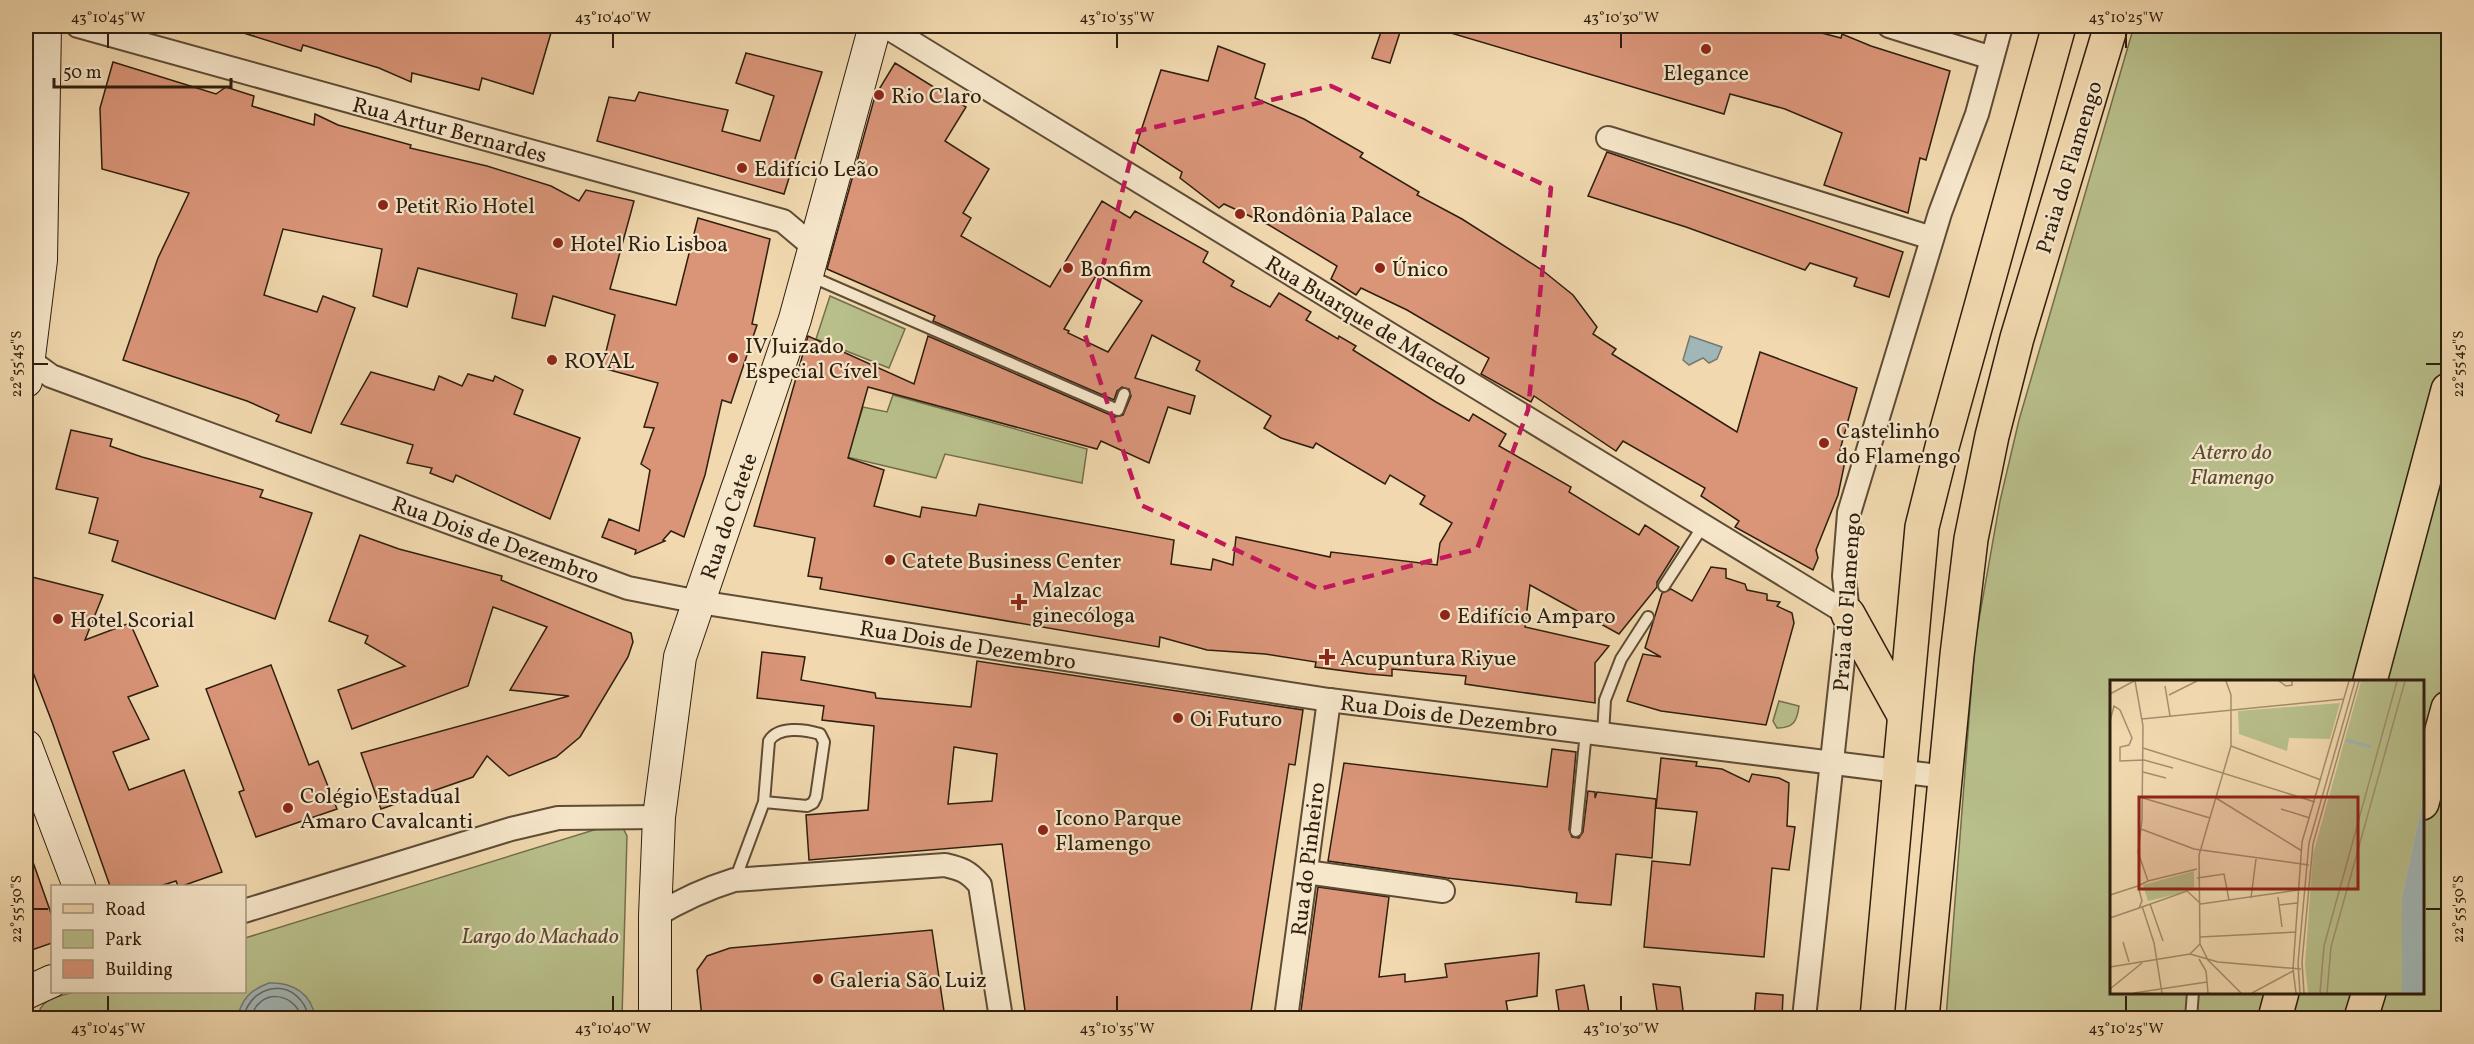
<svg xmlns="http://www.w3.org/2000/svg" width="2474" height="1044" viewBox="0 0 2474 1044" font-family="Vollkorn,serif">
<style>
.green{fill:#b8bf8b;stroke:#736e4c;stroke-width:1.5;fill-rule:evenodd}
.water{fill:#a1b6b6;stroke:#737973;stroke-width:1.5}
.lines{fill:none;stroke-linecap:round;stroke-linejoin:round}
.shore{stroke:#686a62;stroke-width:1.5}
.building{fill:#da9579;stroke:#2e1e0e;stroke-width:1.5;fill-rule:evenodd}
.service-casing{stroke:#5f4c36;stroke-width:14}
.minor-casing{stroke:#5f4c36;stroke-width:26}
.secondary-casing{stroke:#2e1e0e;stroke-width:34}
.primary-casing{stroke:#2e1e0e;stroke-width:36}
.trunk-casing{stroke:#2e1e0e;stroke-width:36}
.service{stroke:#f6e6ca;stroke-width:10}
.minor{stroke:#f6e6ca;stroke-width:22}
.secondary{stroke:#f6e6ca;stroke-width:32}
.primary{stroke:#f1d8ae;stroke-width:33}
.trunk{stroke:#f1d8ae;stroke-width:33}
.marked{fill:none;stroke:#c2185b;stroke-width:4.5;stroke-dasharray:12 8;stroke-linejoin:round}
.ticks{fill:none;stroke:#2e1e0e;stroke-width:2}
.poi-dot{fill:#8f2418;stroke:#f6e6ca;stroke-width:2}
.labels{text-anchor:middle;stroke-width:4.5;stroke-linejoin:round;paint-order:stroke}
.poi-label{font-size:22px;fill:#2e1e0e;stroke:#f6e6ca;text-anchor:start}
.street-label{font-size:22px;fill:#2e1e0e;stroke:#f6e6ca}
.park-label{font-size:22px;font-style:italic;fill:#574e34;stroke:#f6e6ca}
.inset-river{fill:none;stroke:#a1b6b6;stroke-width:3}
.inset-road{fill:none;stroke:#a38e6e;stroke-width:1.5}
.view{fill:#8f2418;fill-opacity:0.15;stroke:#8f2418;stroke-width:3}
.inset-edge{fill:none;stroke:#2e1e0e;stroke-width:3}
.neatline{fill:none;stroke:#2e1e0e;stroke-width:2}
.ticks-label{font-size:15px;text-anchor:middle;fill:#2e1e0e}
</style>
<rect width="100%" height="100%" fill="#f1d8ae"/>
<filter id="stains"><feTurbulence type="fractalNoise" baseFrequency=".00333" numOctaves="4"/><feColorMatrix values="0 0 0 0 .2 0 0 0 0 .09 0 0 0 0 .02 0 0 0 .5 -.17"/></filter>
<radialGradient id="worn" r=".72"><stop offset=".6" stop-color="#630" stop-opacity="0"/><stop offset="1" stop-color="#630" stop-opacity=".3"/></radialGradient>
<g class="green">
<path d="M2134 26H2448V1018H1946L1975 642 2000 501 2019 420ZM2111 681H2422V992H2111Z"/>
<path d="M830 296 905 329 889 368 816 339Z"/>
<path d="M893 395 1087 449 1082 483 945 454 936 478 847 457 863 407 887 412Z"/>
<path d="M1779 701 1799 706C1797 722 1793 728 1777 728L1773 721Z"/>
<path d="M610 825 622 826 627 836 622 1018H38C39 999 57 997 74 992H244L245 938Z"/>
</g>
<g class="water">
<path d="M1690 336 1722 347 1717 359 1709 363 1703 358 1689 365 1683 360Z"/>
<path d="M269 983C293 982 312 994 315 1018H237C242 999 250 990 269 983Z"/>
</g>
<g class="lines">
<g class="shore">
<path d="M243 1018C253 979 300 978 309 1018"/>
<path d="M251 1018C258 989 293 990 302 1018"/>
</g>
</g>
<g class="building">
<path d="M235 26H553L533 94 482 78 479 90 412 73 411 82 379 68 303 45 301 51 234 30Z"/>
<path d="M1383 26H1402L1390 63 1372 58Z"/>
<path d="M1444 26H1795L1841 38 1842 34 1871 46 1950 71 1926 160 1920 158 1908 213 1824 185 1842 133 1785 109 1730 94 1724 114 1444 31Z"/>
<path d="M1218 46 1265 64 1255 98 1304 119 1363 153 1360 157 1419 192 1417 195 1462 219 1542 270 1573 295 1597 327 1593 334 1616 349 1612 354 1737 432 1760 352 1857 388 1840 450 1847 452 1838 495 1816 550 1818 558 1813 570 1735 527 1739 521 1701 496 1705 488 1623 441 1616 451 1534 396 1531 402 1481 374 1489 358 1407 310 1361 288 1356 295 1331 279 1337 266 1269 225 1224 204 1219 208 1180 178 1182 172 1137 143 1161 70 1208 81Z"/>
<path d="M746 53 822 72 784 194 597 141 609 97 635 101 639 92 728 110 722 131 760 141 774 96 736 83Z"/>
<path d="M113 62 216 94 226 87 254 96 252 106 314 125 315 114 338 125 411 145 410 148 487 166 551 186 579 201 586 190 634 201 610 289 676 305 698 218 770 239 752 324 757 325 731 403 722 400 705 475 684 537 671 531 663 540 665 541 635 554 636 550 602 537 609 519 639 531 650 470 641 464 654 428 644 427 658 383 602 368 615 315 553 296 545 326 512 318 517 294 418 268 407 307 373 296 382 249 283 229 264 295 317 312 323 296 355 308 311 433 276 421 279 415 247 401 123 360 158 258 189 193 102 169 100 108Z"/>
<path d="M895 63 966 107 945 141 989 169 963 213 971 218 961 236 1050 287 1102 201 1130 218 1135 211 1208 252 1203 262 1234 281 1231 286 1270 307 1279 293 1311 312 1306 320 1338 339 1339 336 1356 346 1353 350 1436 402 1469 421 1473 414 1506 434 1499 446 1571 487 1569 492 1639 535 1645 525 1679 547 1657 582V587L1619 634 1530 585 1525 627 1609 646 1595 663V703L1465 684 1466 676 1392 669V676L1368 674 1315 667 1316 662 1265 654 1207 650 1160 637 1159 647 820 589 822 578 808 576 815 538 754 526 808 336 914 384 928 336 1115 417 1123 415 1131 396 1129 389 1122 387 1117 391 1114 400 933 321 935 316 827 269 875 96ZM1097 274 1142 301 1108 352 1068 333 1069 331 1064 329ZM1152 335 1200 361 1196 370 1271 416 1264 428 1281 438 1313 448 1316 443 1385 484 1390 475 1425 496 1420 504 1452 523 1440 543 1437 565 1331 552 1330 557 1236 537 1233 565 1213 559 1211 570 1171 564 1174 540 979 504 976 516 922 507 920 517 874 506 884 470 848 458 868 387 1097 449 1101 441 1149 463 1168 407 1190 414 1195 396 1135 378Z"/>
<path d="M1607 152 1903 252 1889 297 1854 286 1857 278 1810 263 1805 270 1686 227 1588 196Z"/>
<path d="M371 372 434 390 439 376 462 386 468 374 493 381 495 376 523 390 514 414 580 438 550 519 456 475 453 482 430 473 432 468 407 463 413 445 341 424Z"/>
<path d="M71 430 112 439 110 446 142 457 263 490 260 497 312 513 275 619 112 561 118 541 89 533 98 498 56 489Z"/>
<path d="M360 535 399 549 502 576 501 580 631 633 633 642 628 657 580 737 556 757 509 776 487 756 473 777 381 809 361 753 569 696 510 690 547 627 493 607 468 686 352 729 338 690 405 666 365 643 368 636 329 621Z"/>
<path d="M1711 567 1726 569V578L1745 584 1747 590 1767 594V600L1780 602 1777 606 1792 613 1794 623 1766 725 1661 711 1627 701 1643 654 1661 657 1645 648 1662 593 1671 589 1692 601Z"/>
<path d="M32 577 103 595 85 640 130 623 158 686 128 697 149 739 113 752 129 790 184 770 222 872 182 886H178L176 881 160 886H110L52 722 26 654V613Z"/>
<path d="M762 652 805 657 801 680 875 693 876 698 971 707 977 661 1303 710 1295 765 1289 764 1250 1018H1026L1002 844 809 860 806 815 868 810 874 726 822 720 824 706 757 698ZM954 747 997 754 992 801 948 804Z"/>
<path d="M271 665 309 765 318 761 337 809 256 837 239 792 244 790 206 689Z"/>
<path d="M1552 749 1576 752 1569 830 1572 837 1579 838 1583 832 1588 791 1595 792V798L1597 792 1656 799 1652 858 1616 854 1611 905 1576 902 1577 893 1447 878 1328 861 1344 763 1547 787Z"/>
<path d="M1661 758 1697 762 1696 766 1722 769 1749 782 1752 774 1779 778 1789 783 1787 826 1795 827 1789 870 1772 868 1764 957 1644 947 1652 861 1690 865 1697 812 1656 808Z"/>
<path d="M26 848H28L52 916V943L26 952Z"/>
<path d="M1318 887 1389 897 1379 977 1405 974V982L1447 977 1445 964 1539 953 1537 996 1506 1001 1509 1018H1300Z"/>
<path d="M932 930 945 1018H702L697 970 707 956 730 948Z"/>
<path d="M1653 984 1680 987 1684 1018H1658Z"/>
<path d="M1584 985 1590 1018H1560L1556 990Z"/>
<path d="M1756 993 1783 995 1782 1018H1754Z"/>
</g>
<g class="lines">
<defs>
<g id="service">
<path d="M810 276 1118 410 1124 394"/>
<path d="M1664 586 1703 526"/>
<path d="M1603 734 1605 700 1621 659 1648 617"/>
<path d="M1576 831 1586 732"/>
<path d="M735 880 764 802 769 741C778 726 804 729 820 734L824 742 816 797 813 803 807 806 764 802"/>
<path d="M2191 1018 2193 992"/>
</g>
<g id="minor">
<path d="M78 26 783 221 815 248"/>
<path d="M885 26 1848 614"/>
<path d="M1889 26 1992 58"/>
<path d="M1608 138 1932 238"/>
<path d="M29 360 51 376 628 588 699 602 1329 700 1946 777"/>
<path d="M1306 872 1443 891"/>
<path d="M244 911 511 829 558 818 659 817"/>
<path d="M655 916C681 900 705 889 734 880L945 865C962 869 968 871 980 885L1001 1018"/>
<path d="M1286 1018 1329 700"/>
<path d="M1804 1018 1848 614 1844 576 1849 513 1940 213 1977 114 2001 26"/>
</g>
<g id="secondary">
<path d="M26 381 41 260 45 26"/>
<path d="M26 746 79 886"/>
<path d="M26 993 52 981"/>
<path d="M655 1018V916L659 817 680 657 795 319 875 26"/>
</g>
<g id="primary">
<path d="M1848 614 1904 715"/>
<path d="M1877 1018 1922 527 1942 447 2059 26"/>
<path d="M1922 1018 1957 655 1971 539 1992 436 2017 338 2111 26"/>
</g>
<g id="trunk">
<path d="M2370 681 2448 390"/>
<path d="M2422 803 2448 708"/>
<path d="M2275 1018 2282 992"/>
<path d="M2361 1018 2369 992"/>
</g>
</defs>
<use href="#service" class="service-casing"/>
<use href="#minor" class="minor-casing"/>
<use href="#secondary" class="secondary-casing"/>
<use href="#primary" class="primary-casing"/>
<use href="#trunk" class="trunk-casing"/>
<use href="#service" class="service"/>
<use href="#minor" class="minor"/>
<use href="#secondary" class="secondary"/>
<use href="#primary" class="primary"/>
<use href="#trunk" class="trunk"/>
</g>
<path class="marked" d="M1331 86 1551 188 1528 410 1477 549 1319 589 1141 505 1085 335 1138 131Z"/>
<path class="ticks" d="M108 33V48M613 33V48M1117 33V48M1621 33V48M2126 33V48M33 364H48M2426 364H2441M33 909H48M2426 909H2441M108 996V1011M613 996V1011M1117 996V1011M1621 996V1011M2126 996V1011"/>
<g class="poi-dot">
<circle cx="1706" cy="49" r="6"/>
<circle cx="879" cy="95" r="6"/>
<circle cx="742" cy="168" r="6"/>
<circle cx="383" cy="205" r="6"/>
<circle cx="1240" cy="214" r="6"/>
<circle cx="558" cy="243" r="6"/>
<circle cx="1068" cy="268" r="6"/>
<circle cx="1380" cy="268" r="6"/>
<circle cx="733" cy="358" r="6"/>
<circle cx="552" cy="360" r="6"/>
<circle cx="1824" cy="443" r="6"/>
<circle cx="890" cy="560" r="6"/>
<path d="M1016 593h6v6h6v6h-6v6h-6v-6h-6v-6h6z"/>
<circle cx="1445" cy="615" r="6"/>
<circle cx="58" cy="619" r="6"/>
<path d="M1324 648h6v6h6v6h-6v6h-6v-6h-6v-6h6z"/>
<circle cx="1178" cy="718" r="6"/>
<circle cx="288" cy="808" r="6"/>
<circle cx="1043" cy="830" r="6"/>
<circle cx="818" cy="979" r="6"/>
</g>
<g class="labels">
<g class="poi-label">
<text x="1706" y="80" text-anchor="middle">Elegance</text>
<text x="891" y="103">Rio Claro</text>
<text x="754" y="176">Edifício Leão</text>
<text x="395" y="213">Petit Rio Hotel</text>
<text x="1252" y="222">Rondônia Palace</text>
<text x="570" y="251">Hotel Rio Lisboa</text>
<text x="1080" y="276">Bonfim</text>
<text x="1392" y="276">Único</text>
<text x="745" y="353">IV Juizado<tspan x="745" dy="25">Especial Cível</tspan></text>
<text x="564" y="368">ROYAL</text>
<text x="1836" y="438">Castelinho<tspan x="1836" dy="25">do Flamengo</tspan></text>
<text x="902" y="568">Catete Business Center</text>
<text x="1032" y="597">Malzac<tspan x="1032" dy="25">ginecóloga</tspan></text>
<text x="1457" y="623">Edifício Amparo</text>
<text x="70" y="627">Hotel Scorial</text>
<text x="1340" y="665">Acupuntura Riyue</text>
<text x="1190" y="726">Oi Futuro</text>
<text x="300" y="803">Colégio Estadual<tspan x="300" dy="25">Amaro Cavalcanti</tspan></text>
<text x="1055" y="825">Icono Parque<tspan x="1055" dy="25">Flamengo</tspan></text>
<text x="830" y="987">Galeria São Luiz</text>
</g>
<g class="street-label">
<text transform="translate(450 129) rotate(15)" y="8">Rua Artur Bernardes</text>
<text transform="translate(2068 167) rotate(-73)" y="8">Praia do Flamengo</text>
<text transform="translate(1367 320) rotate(31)" y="8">Rua Buarque de Macedo</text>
<text transform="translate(728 516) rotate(-71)" y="8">Rua do Catete</text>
<text transform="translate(496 539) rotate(20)" y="8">Rua Dois de Dezembro</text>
<text transform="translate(1846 602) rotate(-86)" y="8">Praia do Flamengo</text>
<text transform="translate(968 644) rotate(9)" y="8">Rua Dois de Dezembro</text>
<text transform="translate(1449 715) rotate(7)" y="8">Rua Dois de Dezembro</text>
<text transform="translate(1307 859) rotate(-83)" y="8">Rua do Pinheiro</text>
</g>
<g class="park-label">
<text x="2232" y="459">Aterro do<tspan x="2232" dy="25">Flamengo</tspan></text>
<text x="540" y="943">Largo do Machado</text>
</g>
</g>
<g transform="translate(2110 680)">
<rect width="314" height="314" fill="#f1d8ae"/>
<path d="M251 1H313V120L292 216V313H198L195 284 203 174ZM230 23 220 59 179 58 177 71 129 54 128 31ZM84 191V210L38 221 33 205Z" fill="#b8bf8b"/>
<path d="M313 120V313H292V216Z" fill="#a1b6b6"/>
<path class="inset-river" d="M236 60 261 67"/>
<path class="inset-road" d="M25 1 33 46 32 140 28 172 38 201 28 206 32 221 29 228M169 1 176 6 182 5V1M55 6 60 36M0 14 24 1M59 15 87 1M32 39 234 19M0 41 4 26 10 30 22 58 19 65 10 67V81L34 80 63 88M121 66 211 100M33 68 205 122M33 92 56 98M33 118 100 138M106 118 192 171M171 129 200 138M31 149 84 169 199 185M87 198 114 194 119 220M38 201 87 189M0 215 28 206M168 217 172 247M141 218 146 179M40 224 53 261M169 225 187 223M32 226 44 263 52 313M32 227 77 211 91 224 188 210M0 238 32 227M90 257 186 252M13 262 19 282M90 264 98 280 131 313M80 274 108 282 191 289M89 279 96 291 98 313M0 287 80 274 90 264 89 175 121 66V15L116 1M0 309 32 283M24 313 97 302M142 313 183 291M186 313 183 289 192 162 239 1M190 313 188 283 199 163 245 1M194 313 192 282 203 164 249 1M210 313 214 266 287 1M217 313 221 267 295 1"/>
<path class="view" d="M29 117H248V209H29Z"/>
<rect width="314" height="314" class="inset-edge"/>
</g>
<rect width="2474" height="1044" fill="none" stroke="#f1d8ae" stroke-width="66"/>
<rect x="51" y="885" width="195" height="108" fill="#f6e6ca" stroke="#a6967f" stroke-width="1.5"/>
<rect x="63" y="904" width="30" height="9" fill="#f1d8ae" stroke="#a6967f" stroke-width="1.5"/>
<text x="105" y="915" font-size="18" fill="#2e1e0e">Road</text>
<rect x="63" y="930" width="30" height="18" fill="#b8bf8b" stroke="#a6967f" stroke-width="1.5"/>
<text x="105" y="945" font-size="18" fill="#2e1e0e">Park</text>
<rect x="63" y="960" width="30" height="18" fill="#da9579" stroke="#a6967f" stroke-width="1.5"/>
<text x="105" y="975" font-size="18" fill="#2e1e0e">Building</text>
<path d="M54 78v9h177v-9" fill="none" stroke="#2e1e0e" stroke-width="3"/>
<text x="63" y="78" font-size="18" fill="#2e1e0e" stroke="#f6e6ca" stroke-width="4.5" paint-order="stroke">50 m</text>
<rect x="33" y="33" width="2408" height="978" class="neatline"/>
<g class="ticks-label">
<text x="108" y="22">43°10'45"W</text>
<text x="613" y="22">43°10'40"W</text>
<text x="1117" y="22">43°10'35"W</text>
<text x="1621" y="22">43°10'30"W</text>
<text x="2126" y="22">43°10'25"W</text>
<text transform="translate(16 364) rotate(-90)" y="5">22°55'45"S</text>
<text transform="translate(2458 364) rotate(-90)" y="5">22°55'45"S</text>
<text transform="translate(16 909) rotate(-90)" y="5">22°55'50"S</text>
<text transform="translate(2458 909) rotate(-90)" y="5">22°55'50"S</text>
<text x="108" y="1033">43°10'45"W</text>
<text x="613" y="1033">43°10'40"W</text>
<text x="1117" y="1033">43°10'35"W</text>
<text x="1621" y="1033">43°10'30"W</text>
<text x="2126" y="1033">43°10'25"W</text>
</g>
<rect width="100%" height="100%" filter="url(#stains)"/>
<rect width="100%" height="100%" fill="url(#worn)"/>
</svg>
